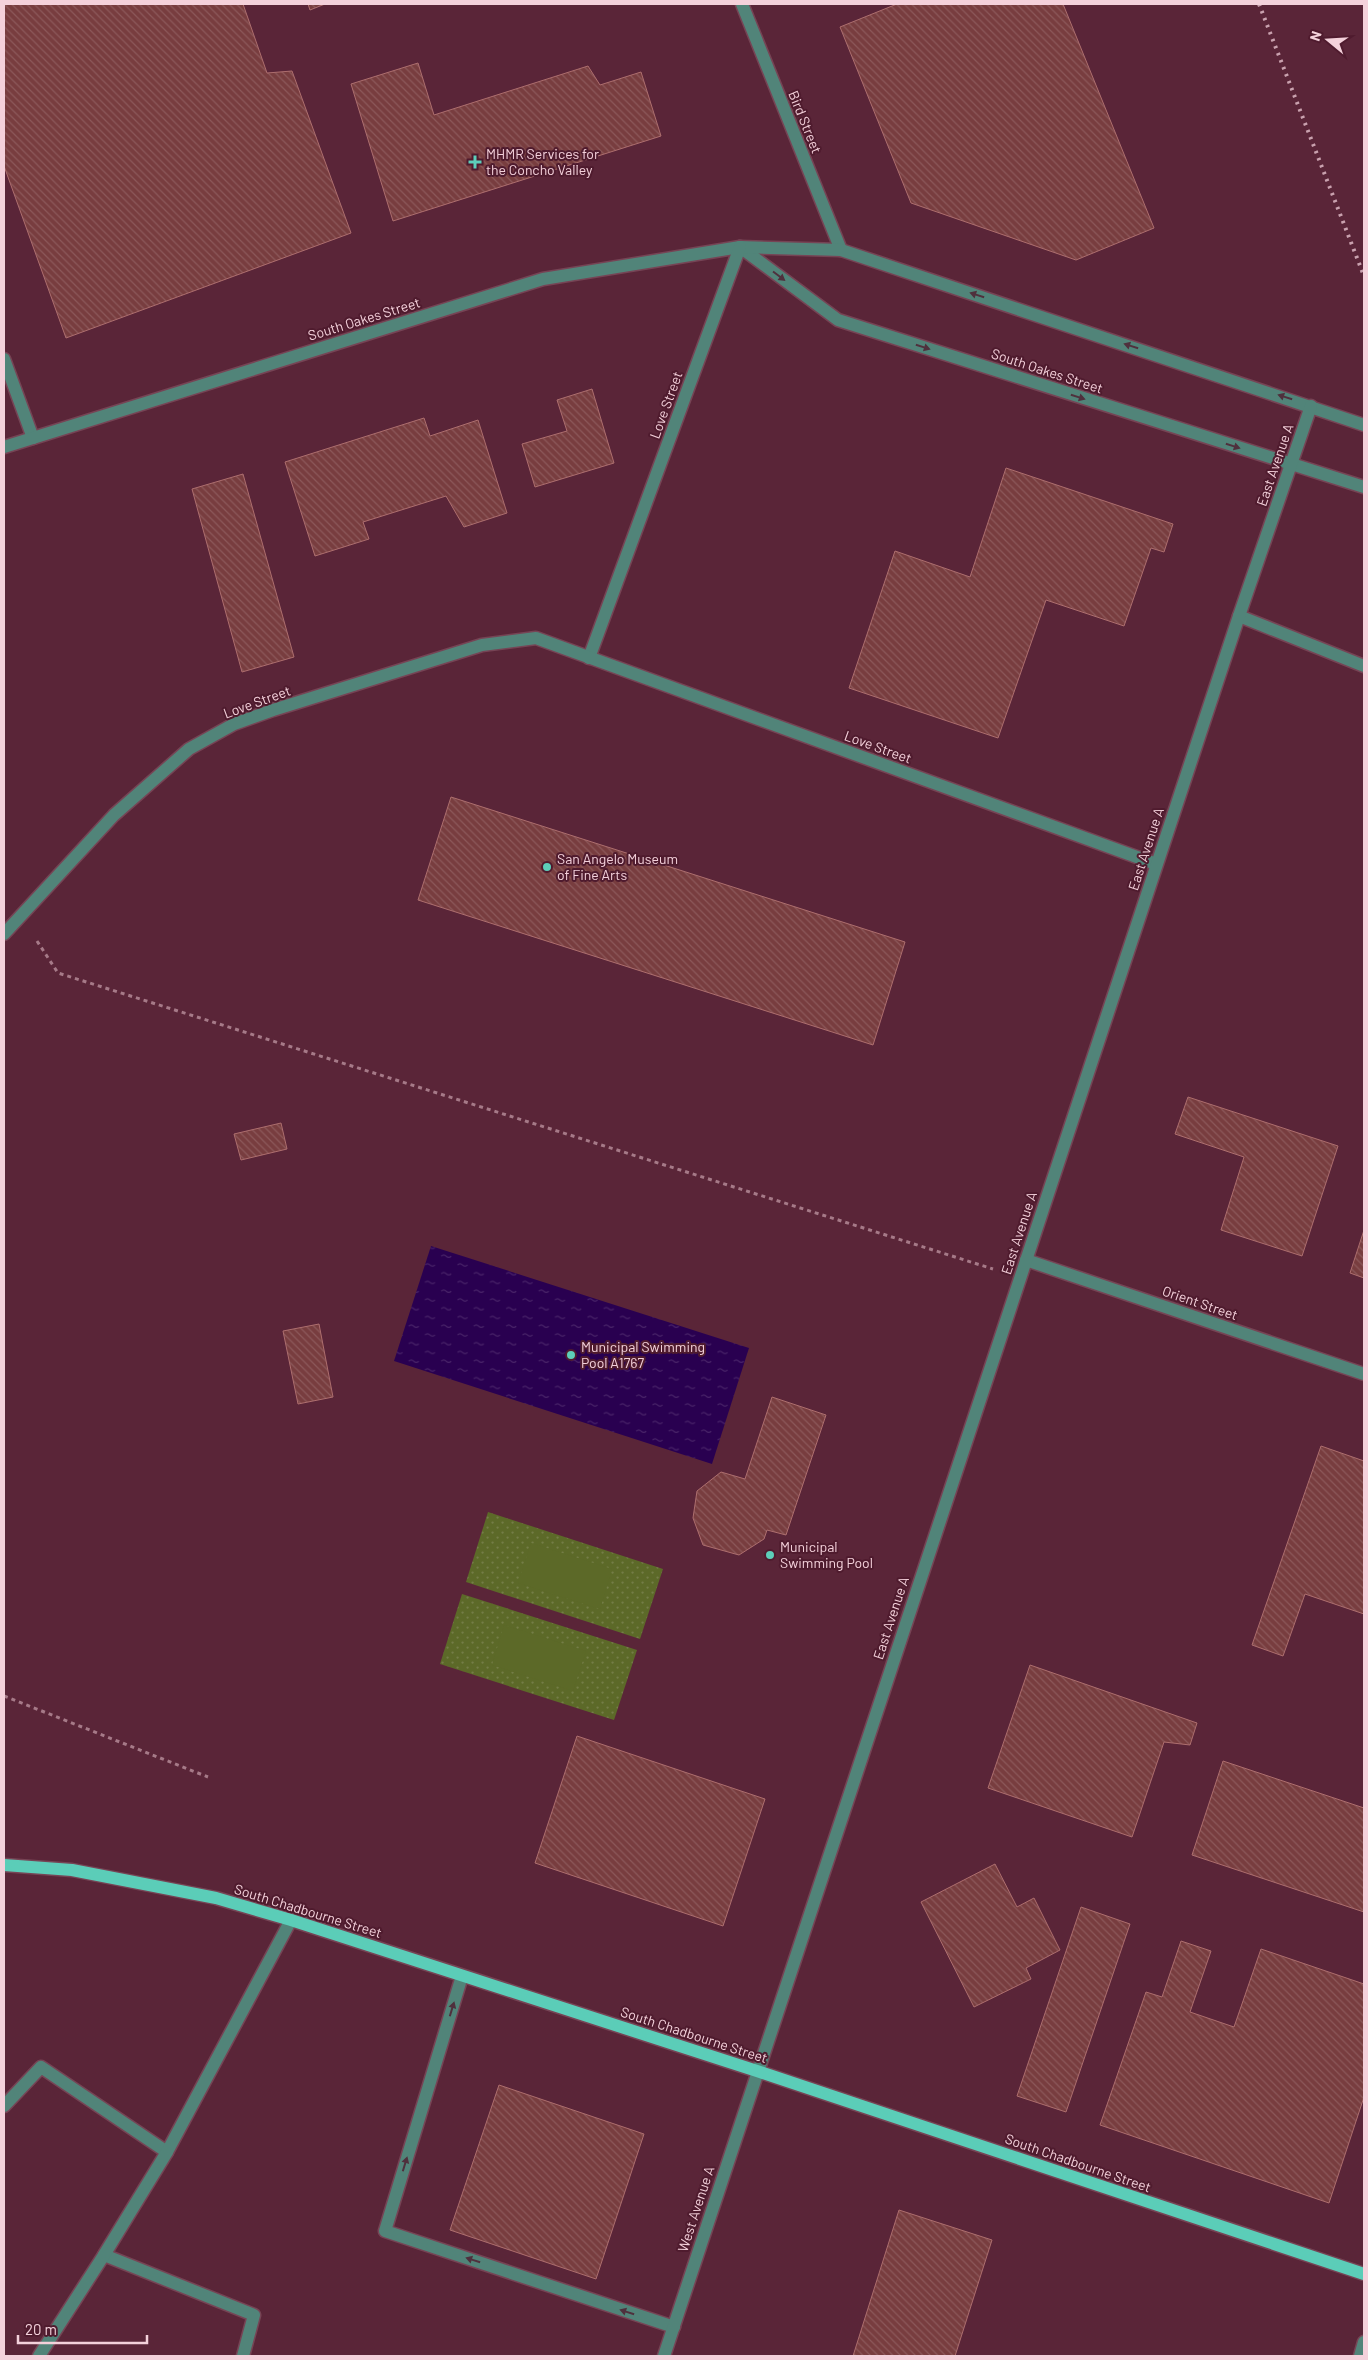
<svg xmlns="http://www.w3.org/2000/svg" width="1368" height="2360" viewBox="0 0 1368 2360" font-family="Barlow,sans-serif">
<style>
.grass{fill:url(#grass-dots)}
.pitch{fill:#5c6928}
.water{fill:url(#water-ripples)}
.building{fill:url(#building-back-hatch);stroke:#ad6e6e}
.lines{fill:none;stroke-linecap:round;stroke-linejoin:round}
.minor-casing{stroke:#764455;stroke-width:15}
.major-casing{stroke:#764455;stroke-width:15}
.path{stroke:#a67a88;stroke-width:3;stroke-dasharray:4 4;stroke-linecap:butt}
.minor{stroke:#518479;stroke-width:12}
.major{stroke:#5bcdb8;stroke-width:12}
.rail{stroke:#c9a1ae;stroke-width:4;stroke-dasharray:2.5 5;stroke-linecap:butt}
.oneway{fill:#4f303d}
.poi-dot{fill:#5dceb9;stroke:#4f1b2e;stroke-width:2}
.labels{text-anchor:middle;stroke-width:4;stroke-linejoin:round;paint-order:stroke}
.street-label{font-size:14px;fill:#f4d1db;stroke:#4f1b2e}
.poi-label{font-size:14px;fill:#f4d1db;stroke:#4f1b2e;text-anchor:start}
</style>
<defs>
<pattern id="grass-dots" width="8" height="8" patternUnits="userSpaceOnUse" patternTransform="scale(1.25)"><rect width="8" height="8" fill="#5c6928"/><path d="M2 2h.1M6 6h.1" fill="none" stroke="#747d47" stroke-width="1.8" stroke-linecap="round"/></pattern>
<pattern id="water-ripples" width="26" height="14" patternUnits="userSpaceOnUse" patternTransform="scale(1.25)"><rect width="26" height="14" fill="#290050"/><path d="M2 4q2-2 4 0t4 0M15 11q2-2 4 0t4 0" fill="none" stroke="#492469"/></pattern>
<pattern id="building-back-hatch" width="6" height="6" patternUnits="userSpaceOnUse" patternTransform="scale(1.25)"><rect width="6" height="6" fill="#783d3f"/><path d="M-1 5l2 2M0 0l6 6M5-1l2 2" fill="none" stroke="#8c585a"/></pattern>
</defs>
<rect width="100%" height="100%" fill="#5a2538"/>
<g class="grass">
<path d="M488 1512 663 1569 640 1639 466 1582Z"/>
<path d="M462 1594 637 1650 614 1720 440 1664Z"/>
</g>
<g class="pitch">
<path d="M531 1543 612 1569 600 1609 518 1583Z"/>
<path d="M504 1625 586 1651 573 1691 492 1665Z"/>
</g>
<path class="water" d="M431 1246 749 1348 712 1464 394 1361Z"/>
<g class="building">
<path d="M4 4H243L267 73 292 71 351 233 66 338 4 166Z"/>
<path d="M308 4H325L310 10Z"/>
<path d="M897 4H1063L1154 228 1076 260 911 203 840 27Z"/>
<path d="M418 63 434 115 588 66 600 85 641 72 661 136 393 221 351 84Z"/>
<path d="M592 389 614 463 535 487 522 444 567 431 557 400Z"/>
<path d="M424 418 430 436 478 420 507 513 464 527 446 496 363 522 369 539 315 556 285 462Z"/>
<path d="M1006 468 1173 524 1164 552 1151 548 1124 626 1046 600 998 738 849 688 895 551 970 577Z"/>
<path d="M243 474 294 657 242 672 192 489Z"/>
<path d="M451 797 905 942 873 1045 418 900Z"/>
<path d="M1188 1097 1338 1146 1302 1256 1221 1230 1244 1157 1175 1134Z"/>
<path d="M281 1123 287 1149 241 1160 234 1134Z"/>
<path d="M1364 1230V1278L1350 1273Z"/>
<path d="M319 1324 333 1397 298 1404 283 1331Z"/>
<path d="M772 1397 826 1415 786 1535 767 1530 764 1539 739 1555 703 1545 693 1518 697 1491 721 1472 745 1479Z"/>
<path d="M1321 1446 1364 1461V1614L1305 1594 1283 1656 1252 1645Z"/>
<path d="M1030 1665 1197 1723 1190 1745 1164 1742 1132 1837 988 1788Z"/>
<path d="M577 1736 765 1799 723 1926 535 1863Z"/>
<path d="M1223 1761 1364 1808V1912L1192 1855Z"/>
<path d="M995 1864 1017 1907 1034 1898 1060 1950 1026 1968 1031 1979 974 2007 921 1902Z"/>
<path d="M1081 1907 1130 1924 1066 2112 1017 2096Z"/>
<path d="M1181 1941 1211 1951 1190 2012 1234 2027 1261 1949 1364 1984V2097L1329 2203 1100 2125 1146 1992 1162 1997Z"/>
<path d="M499 2085 644 2134 596 2279 450 2230Z"/>
<path d="M899 2210 992 2240 955 2356H853Z"/>
</g>
<g class="lines">
<defs>
<g id="minor">
<path d="M742 4 841 250"/>
<path d="M740 247 838 320 1364 487"/>
<path d="M4 359 33 438"/>
<path d="M4 447 543 279 740 247 841 250 1364 425"/>
<path d="M1239 616 1364 666"/>
<path d="M589 658 740 247"/>
<path d="M4 934 114 815 189 749 234 724 273 710 482 645 536 638 1156 864"/>
<path d="M1026 1260 1364 1374"/>
<path d="M462 1976 385 2231 674 2327"/>
<path d="M4 2106 41 2067 167 2152"/>
<path d="M104 2255 254 2315 243 2356"/>
<path d="M39 2356 104 2255 167 2152 291 1920"/>
<path d="M664 2356 1239 616 1311 406"/>
<path d="M1360 2356 1364 2342"/>
</g>
<path id="major" d="M4 1865 72 1870 216 1898 291 1920 757 2071 1364 2274"/>
</defs>
<use href="#minor" class="minor-casing"/>
<use href="#major" class="major-casing"/>
<g class="path">
<path d="M37 941 58 973 993 1269"/>
<path d="M4 1696 208 1777"/>
</g>
<use href="#minor" class="minor"/>
<use href="#major" class="major"/>
<path class="rail" d="M1259 4 1364 276"/>
</g>
<defs><path id="oneway-solid" d="M-6-.8H1V-3.2L6.5 0L1 3.2V.8H-6Z" transform="scale(1.25)"/></defs>
<g class="oneway">
<use href="#oneway-solid" transform="translate(779 276) rotate(37)"/>
<use href="#oneway-solid" transform="translate(977 295) rotate(-162)"/>
<use href="#oneway-solid" transform="translate(1131 346) rotate(-162)"/>
<use href="#oneway-solid" transform="translate(923 347) rotate(18)"/>
<use href="#oneway-solid" transform="translate(1078 397) rotate(18)"/>
<use href="#oneway-solid" transform="translate(1285 397) rotate(-162)"/>
<use href="#oneway-solid" transform="translate(1233 446) rotate(18)"/>
<use href="#oneway-solid" transform="translate(452 2009) rotate(-73)"/>
<use href="#oneway-solid" transform="translate(405 2164) rotate(-73)"/>
<use href="#oneway-solid" transform="translate(473 2260) rotate(-162)"/>
<use href="#oneway-solid" transform="translate(627 2312) rotate(-162)"/>
</g>
<g class="poi-dot">
<path d="M472.5 154.5h5v5h5v5h-5v5h-5v-5h-5v-5h5z"/>
<circle cx="547" cy="867" r="5"/>
<circle cx="571" cy="1355" r="5"/>
<circle cx="770" cy="1555" r="5"/>
</g>
<g class="labels">
<g class="street-label">
<text transform="translate(805 122) rotate(68)" y="5">Bird Street</text>
<text transform="translate(364 319) rotate(-17)" y="5">South Oakes Street</text>
<text transform="translate(1047 371) rotate(18)" y="5">South Oakes Street</text>
<text transform="translate(666 405) rotate(-70)" y="5">Love Street</text>
<text transform="translate(1275 465) rotate(-71)" y="5">East Avenue A</text>
<text transform="translate(257 702) rotate(-20)" y="5">Love Street</text>
<text transform="translate(878 747) rotate(20)" y="5">Love Street</text>
<text transform="translate(1146 849) rotate(-72)" y="5">East Avenue A</text>
<text transform="translate(1019 1233) rotate(-72)" y="5">East Avenue A</text>
<text transform="translate(1200 1303) rotate(19)" y="5">Orient Street</text>
<text transform="translate(891 1618) rotate(-72)" y="5">East Avenue A</text>
<text transform="translate(308 1911) rotate(17)" y="5">South Chadbourne Street</text>
<text transform="translate(694 2035) rotate(18)" y="5">South Chadbourne Street</text>
<text transform="translate(1078 2163) rotate(19)" y="5">South Chadbourne Street</text>
<text transform="translate(696 2209) rotate(-72)" y="5">West Avenue A</text>
</g>
<g class="poi-label">
<text x="486" y="159">MHMR Services for<tspan x="486" dy="16">the Concho Valley</tspan></text>
<text x="557" y="864">San Angelo Museum<tspan x="557" dy="16">of Fine Arts</tspan></text>
<text x="581" y="1352">Municipal Swimming<tspan x="581" dy="16">Pool A1767</tspan></text>
<text x="780" y="1552">Municipal<tspan x="780" dy="16">Swimming Pool</tspan></text>
</g>
</g>
<rect width="1368" height="2360" fill="none" stroke="#f4d1db" stroke-width="10"/>
<g transform="translate(1328 40) rotate(288)" stroke="#4f1b2e" stroke-width="4" paint-order="stroke">
<path d="M0-4L9 19L0 12L-9 19Z" fill="#f4d1db"/>
<text y="-8" font-size="14" font-weight="bold" text-anchor="middle" fill="#f4d1db">N</text>
</g>
<path d="M18 2335v8h129v-8" fill="none" stroke="#f4d1db" stroke-width="2.5"/>
<text x="25" y="2335" font-size="15" fill="#f4d1db" stroke="#4f1b2e" stroke-width="4" paint-order="stroke">20 m</text>
</svg>
